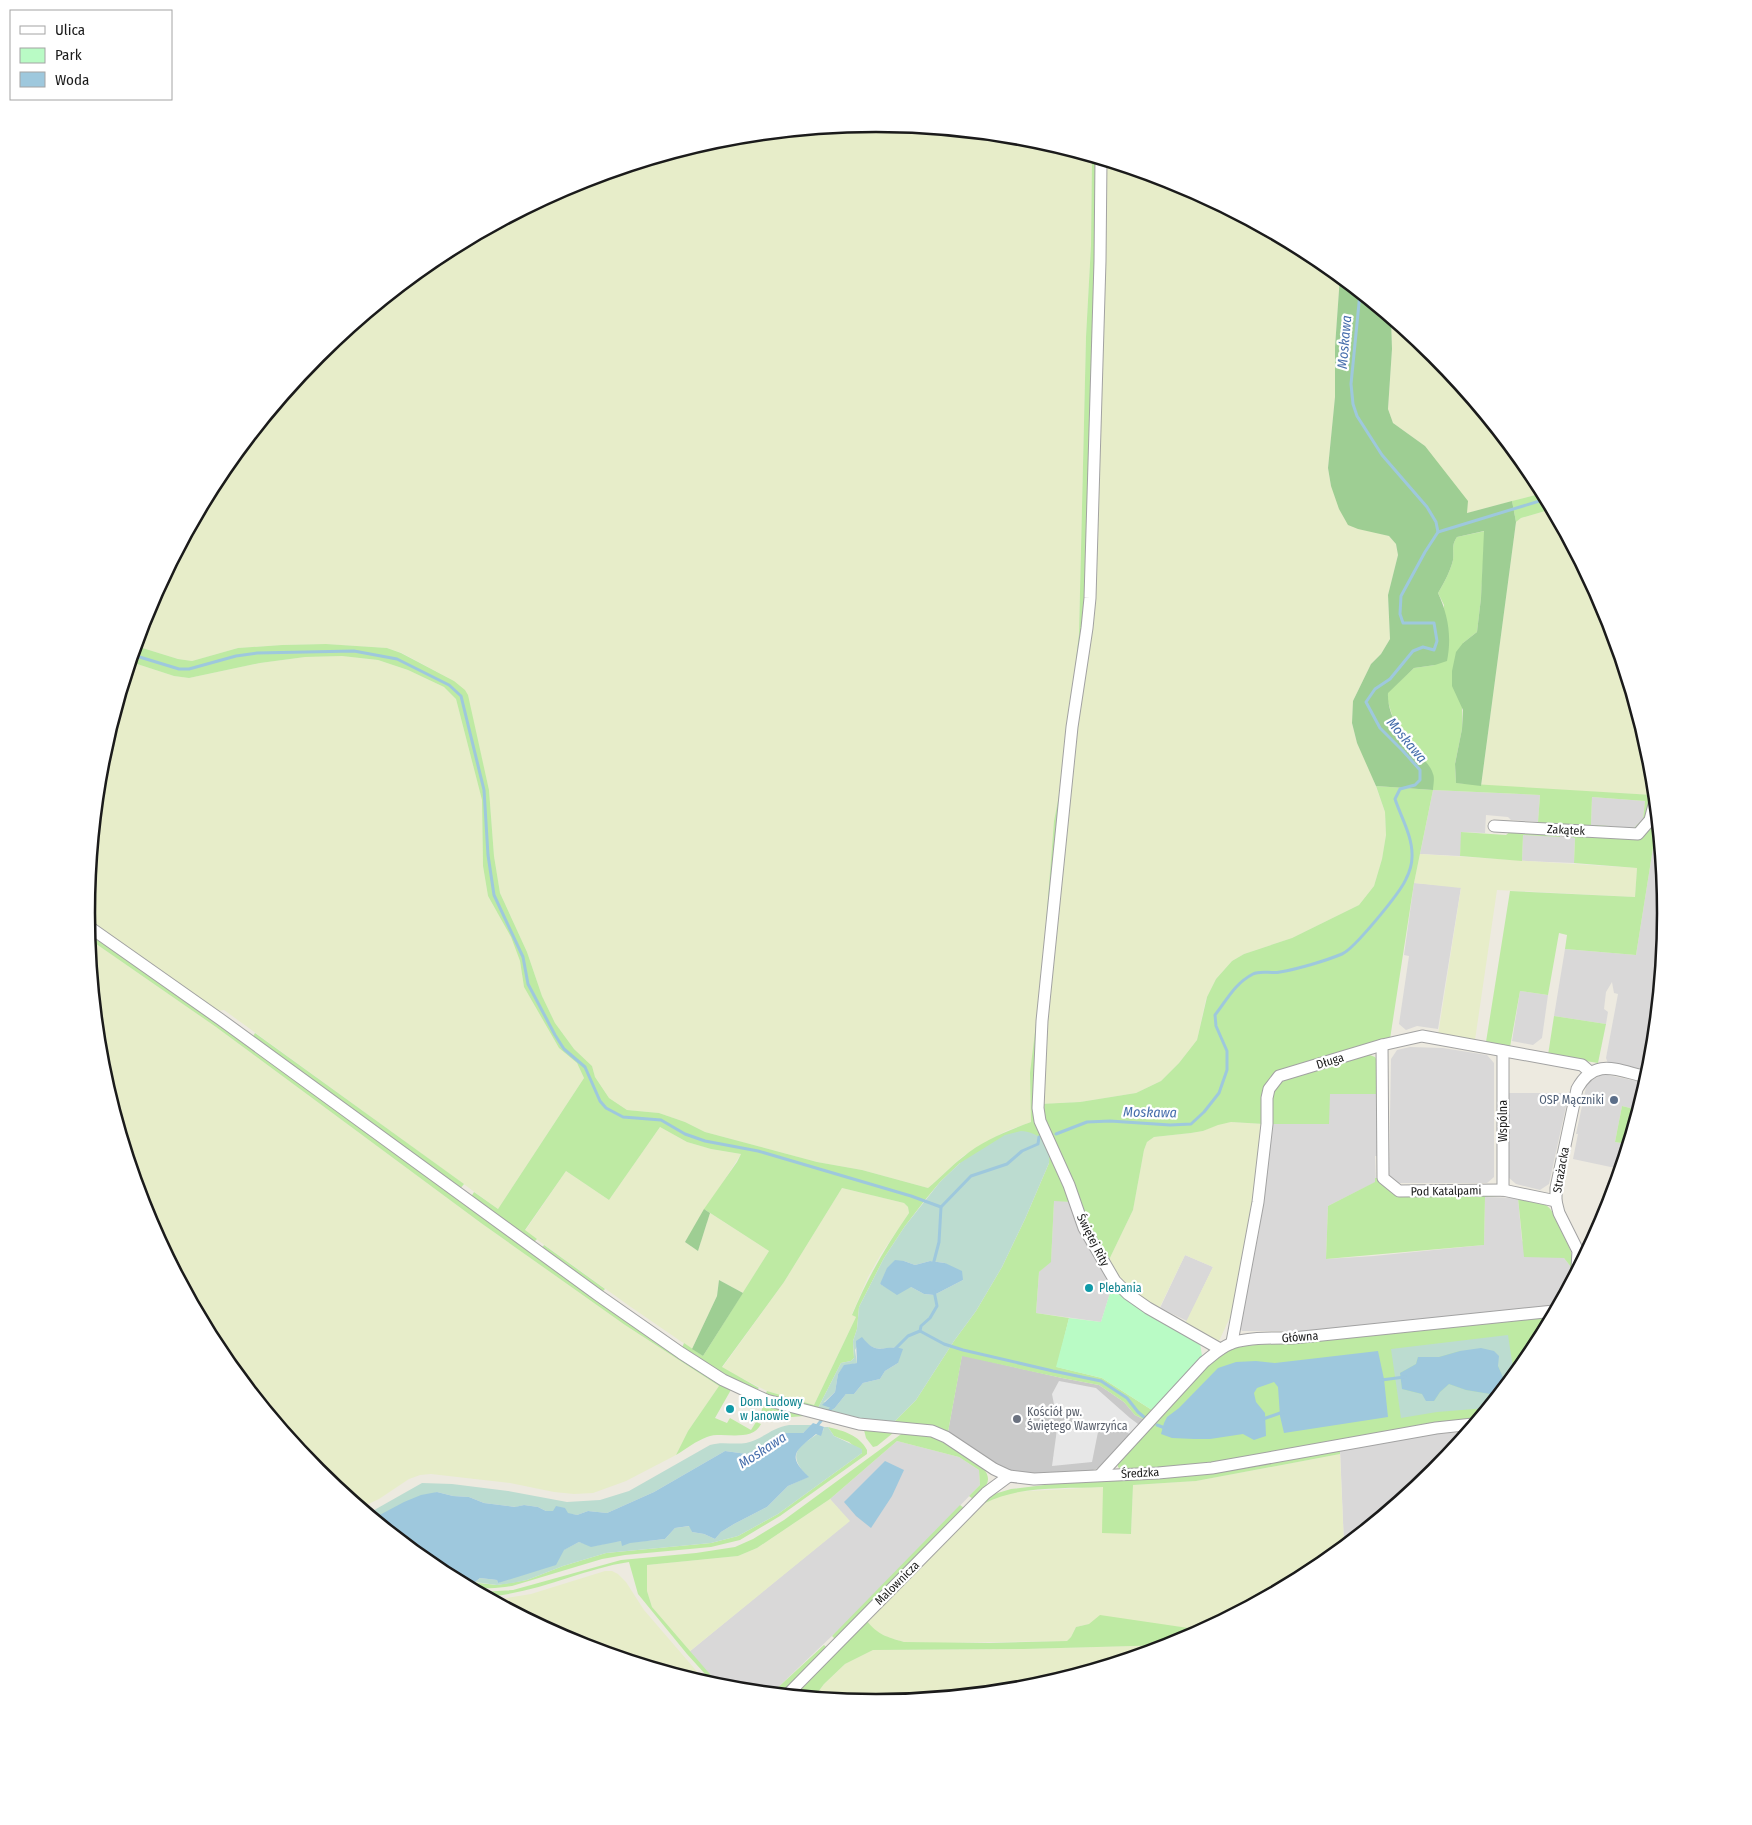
<svg xmlns="http://www.w3.org/2000/svg" width="1752" height="1825" viewBox="0 0 1752 1825" font-family="'Fira Sans Condensed',sans-serif">
<style>
.residential{fill:#d9d8d8}
.religious{fill:#c9c9c9}
.farmland{fill:#e7edc9}
.grass{fill:#beeaa3}
.forest{fill:#9ece93}
.wetland{fill:#bcdcd0;fill-rule:evenodd}
.park{fill:#b9fbc5}
.parking{fill:#e7e7e7}
.water{fill:#9ec8dd}
.lines{fill:none;stroke-linecap:round;stroke-linejoin:round}
.stream{stroke:#9ec8dd;stroke-width:3}
.minor-casing{stroke:#a2a2a2;stroke-width:13}
.minor{stroke:#fff;stroke-width:11}
.service-dot{fill:#5c6f8a;stroke:#fff;stroke-width:2}
.culture-dot{fill:#0f9aa8;stroke:#fff;stroke-width:2}
.worship-dot{fill:#6b7280;stroke:#fff;stroke-width:2}
.labels{text-anchor:middle;stroke-width:4.5;stroke-linejoin:round;paint-order:stroke}
.street-label{font-size:12px;fill:#1b1b1b;stroke:#fff}
.service-label{font-size:12px;fill:#4e5e75;stroke:#fff;text-anchor:end}
.culture-label{font-size:12px;fill:#0d838f;stroke:#fff;text-anchor:start}
.worship-label{font-size:12px;fill:#5b616d;stroke:#fff;text-anchor:start}
.water-label{font-size:14px;font-style:italic;fill:#466eac;stroke:#fff}
.rim{fill:none;stroke:#1b1b1b;stroke-width:2.5}
</style>
<rect width="100%" height="100%" fill="#edeae0"/>
<g class="residential">
<path d="M1433 790 1540 795 1538 822 1511 820 1508 817 1486 815 1485 833 1462 832 1460 856 1420 854Z"/>
<path d="M1592 797 1645 801 1643 819 1634 828 1591 825Z"/>
<path d="M1657 823 1666 913 1649 1071 1608 1063 1606 1058 1618 994 1614 993 1612 982 1606 992 1604 1009 1608 1012 1606 1024 1554 1016 1565 949 1636 955Z"/>
<path d="M1523 835 1575 837 1574 863 1522 861Z"/>
<path d="M1414 883 1461 887 1438 1029 1417 1026 1406 1030 1399 1024 1409 956 1404 955Z"/>
<path d="M1520 991 1548 995 1542 1038 1533 1045 1512 1041Z"/>
<path d="M1410 1047 1443 1048 1487 1055 1494 1063V1177L1487 1183H1396L1389 1175 1391 1059 1397 1050Z"/>
<path d="M1603 1074 1646 1083 1638 1110 1622 1106 1615 1142 1627 1144 1620 1169 1573 1159 1578 1134H1576L1587 1083Z"/>
<path d="M1509 1093H1569L1549 1184 1540 1190 1516 1184 1508 1177Z"/>
<path d="M1330 1094H1377V1156H1375L1376 1182 1328 1206 1326 1259 1374 1256 1484 1245 1485 1197 1518 1198 1522 1241 1564 1258 1571 1267 1567 1288 1557 1305 1531 1309 1304 1331H1242L1238 1324 1259 1232 1268 1164 1270 1124Z"/>
<path d="M1054 1200 1072 1202 1113 1283 1101 1322 1036 1313 1039 1272 1051 1261Z"/>
<path d="M1185 1255 1213 1267 1187 1321 1160 1308Z"/>
<path d="M1466 1432 1434 1471 1344 1545 1340 1449 1433 1434Z"/>
<path d="M897 1441 959 1457 979 1470 980 1485 853 1616 773 1692 721 1687 689 1652 849 1521 830 1499Z"/>
</g>
<path class="religious" d="M962 1355 1062 1378 1099 1385 1124 1402 1135 1415 1147 1421 1105 1464 1096 1469 1084 1473 1021 1476 1002 1468 948 1432Z"/>
<g class="farmland">
<path d="M876 123 1030 138 1092 157 1091 245 1086 337 1079 634 1062 780 1054 821 1042 975 1031 1073V1122L1006 1131 986 1142 963 1156 928 1188 862 1170 817 1162 705 1132 685 1122 659 1113 627 1110 609 1098 595 1077 592 1066 574 1049 555 1023 542 996 527 952 500 893 494 856 489 790 476 734 454 681 402 653 387 648 326 644 282 645 238 648 192 661 178 659 136 646 146 610 220 474 318 354 437 256 574 183 722 138Z"/>
<path d="M1104 160 1178 183 1315 256 1340 276 1335 347V397L1328 468 1331 486 1377 533 1389 536 1396 544 1398 555 1388 595 1390 639 1381 654 1371 664 1353 701 1352 724 1357 743 1367 762 1385 812 1386 835 1382 859 1374 886 1359 905 1292 938 1244 954 1232 961 1216 979 1206 999 1197 1040 1179 1063 1161 1081 1136 1093 1080 1102 1040 1104 1075 727Z"/>
<path d="M1391 318 1435 354 1533 474 1543 493 1467 513 1425 446 1393 423 1388 409 1392 349Z"/>
<path d="M1552 509 1606 611 1651 759 1654 788 1653 795 1481 786 1516 522 1521 518Z"/>
<path d="M342 656 378 660 408 670 444 687 456 699 482 800 483 866 488 896 511 937 520 961 524 987 559 1048 577 1063 584 1078 498 1209 224 1010 217 1011 148 961 87 919 86 912 101 758 131 662 174 676 189 678 260 663 305 657Z"/>
<path d="M1420 854 1637 868 1635 897 1497 890 1475 1040 1438 1035 1461 888 1414 883Z"/>
<path d="M89 939 216 1027 481 1223 625 1325 719 1386 688 1431 676 1455 626 1481 593 1493 574 1494 554 1492 510 1483 431 1474 420 1475 409 1479 379 1499 362 1507 317 1471 219 1351 146 1214 101 1066Z"/>
<path d="M1231 1122 1264 1124 1258 1175 1233 1311 1219 1341 1185 1324 1213 1267 1185 1255 1158 1311 1132 1293 1107 1264 1133 1210 1144 1150 1147 1142 1154 1137 1191 1133 1203 1131 1218 1124Z"/>
<path d="M660 1127 687 1142 711 1149 741 1154 685 1242 698 1251 710 1213 769 1251 743 1293 719 1280 717 1296 692 1349 628 1305 525 1231 566 1171 609 1200Z"/>
<path d="M842 1188 904 1203 908 1207 909 1213 881 1254 868 1277 852 1314 856 1317 814 1405 767 1391 722 1368 784 1282Z"/>
<path d="M1340 1454 1344 1545 1315 1569 1202 1630 1165 1625 1089 1624 1076 1627 1071 1637 1067 1641 936 1643 904 1642 887 1637 875 1631 867 1621 985 1503 998 1496 1013 1492 1103 1487 1131 1534 1133 1485 1196 1481Z"/>
<path d="M830 1499 850 1521 689 1652 652 1607 647 1591V1565L738 1556 757 1548Z"/>
<path d="M605 1571H612L618 1574 626 1582 644 1610 706 1682 574 1642 495 1600 531 1594Z"/>
<path d="M1170 1645 1030 1687 876 1702 815 1696 824 1684 845 1664 873 1650 1024 1649Z"/>
</g>
<g class="grass">
<path d="M1092 157 1099 159 1090 549 1035 1096 1072 1202 1054 1201 1051 1262 1039 1272 1036 1313 1069 1318 1057 1367 1102 1378 1155 1412 1147 1421 1135 1415 1124 1402 1099 1385 1062 1378 962 1356 948 1432 923 1424 893 1423 916 1400 954 1341 976 1311 1002 1267 1025 1219 1049 1163H960L940 1182 925 1200 905 1226 884 1258 859 1307 857 1329 853 1341 854 1358 851 1361 841 1363 817 1410 765 1395 767 1391 814 1405 856 1317 852 1315C868 1277 886 1246 909 1213L908 1207 904 1203 842 1188 784 1282 722 1367 759 1388 755 1391 720 1372 682 1348 684 1343 703 1356 769 1251 704 1209 737 1162 741 1154 711 1149 687 1142 660 1127 609 1200 566 1171 525 1230 537 1239 534 1242 471 1197 474 1192 498 1209 584 1078 577 1063 559 1048 524 987 520 961 511 937 488 896 483 866 482 800 456 699 444 687 408 670 378 660 342 656 305 657 260 663 189 678 174 676 131 662 136 646 178 659 192 661 238 648 282 645 326 644 387 648 401 653 454 681 465 690 468 695 489 790 494 856 500 893 527 952 542 996 555 1023 574 1049 592 1066 595 1077 609 1098 627 1110 659 1113 685 1122 705 1132 817 1162 862 1170 928 1188C940 1178 951 1166 963 1157 983 1140 1007 1131 1031 1122L1030 1073 1042 975 1054 821 1062 780 1079 634 1086 337 1091 245Z"/>
<path d="M1543 493 1552 509 1521 518 1516 522 1512 501Z"/>
<path d="M1485 531 1481 598 1477 632 1463 643 1462 729 1455 764 1456 783 1653 795 1646 820 1635 830 1620 829V827L1634 828 1643 819 1645 801 1592 797 1591 825 1609 826 1608 829 1531 825 1532 822H1538L1540 795 1433 790 1414 883 1390 1039 1275 1073C1262 1084 1265 1107 1264 1124L1231 1122 1218 1125 1203 1131 1191 1133 1154 1137 1147 1142 1144 1150 1133 1210 1107 1264 1091 1234 1046 1129 1040 1104 1080 1102 1136 1093 1161 1081 1179 1063 1197 1040 1207 997 1216 979 1232 961 1244 954 1292 938 1359 905 1374 886 1382 859 1386 835 1385 812 1376 786 1433 790 1424 759 1407 741 1393 718 1388 702V692L1414 668 1435 665 1444 605 1438 593C1444 583 1450 572 1453 560 1454 550 1451 546 1457 537Z"/>
<path d="M1656 813 1657 823 1636 955 1565 949 1567 935 1559 933 1548 995 1520 991 1510 1047 1486 1042 1510 891 1635 897 1637 868 1574 863 1575 838 1568 837V834L1643 838 1653 821Z"/>
<path d="M1512 830 1560 833V837L1523 835 1522 861 1460 856 1461 832 1506 835Z"/>
<path d="M88 931 732 1388 715 1418 727 1423 730 1418 751 1430 756 1422 761 1424C752 1443 722 1431 707 1437 696 1441 686 1449 676 1455L688 1431 719 1386 625 1325 481 1223 216 1027 89 939Z"/>
<path d="M1554 1016 1606 1024 1598 1063 1548 1055Z"/>
<path d="M255 1033 464 1184 460 1189 252 1038Z"/>
<path d="M1367 1054 1375 1057 1378 1062 1379 1094H1330L1329 1124H1270C1272 1105 1269 1089 1288 1078Z"/>
<path d="M1622 1106 1638 1110 1627 1144 1615 1142Z"/>
<path d="M1375 1178H1378L1396 1195 1499 1193 1498 1196 1485 1197 1484 1245 1326 1259 1328 1206 1375 1182Z"/>
<path d="M1518 1198C1527 1199 1539 1199 1547 1206 1553 1210 1556 1220 1559 1226 1571 1248 1579 1264 1567 1288L1571 1267 1564 1258 1524 1257Z"/>
<path d="M544 1245 605 1289 601 1293 542 1248Z"/>
<path d="M1552 1314 1532 1351 1476 1420 1213 1464 1122 1470 1118 1467V1462L1215 1358 1236 1347Z"/>
<path d="M764 1404 804 1414V1416L780 1418 769 1421 758 1419Z"/>
<path d="M828 1427C844 1431 859 1435 867 1450V1454L780 1516 740 1540 711 1547 625 1555 602 1559 512 1586C494 1589 476 1590 460 1581L497 1585 527 1580 563 1566 606 1553 711 1543 738 1536 778 1514 862 1453 849 1442 834 1436Z"/>
<path d="M864 1430 891 1431 893 1433 877 1446 873 1447 866 1438Z"/>
<path d="M904 1432C939 1433 956 1449 983 1468 995 1482 983 1489 973 1499L969 1496 980 1485 979 1470 959 1457 897 1441 830 1499 757 1548 738 1556 647 1565V1591L652 1607 721 1687 715 1685 687 1654 638 1594 629 1562C582 1569 540 1592 492 1596V1599L480 1592 513 1590 621 1560 696 1553 735 1547 753 1539 784 1520Z"/>
<path d="M1340 1449V1454L1196 1481 1133 1485 1131 1534 1102 1533 1103 1487C1064 1489 1021 1485 985 1503V1500L991 1495 1011 1489Z"/>
<path d="M960 1505 964 1508 835 1639 832 1636Z"/>
<path d="M1100 1615 1202 1630 1170 1645 1024 1649 873 1650 845 1664 824 1684 815 1696 794 1694 867 1621C878 1635 887 1637 904 1642L989 1643 1067 1641 1071 1637 1076 1627 1089 1624Z"/>
<path d="M824 1645 827 1648 784 1693 773 1692Z"/>
</g>
<g class="forest">
<path d="M1340 276 1391 318 1392 349 1388 409 1393 423 1425 446 1468 501 1467 513 1512 501 1516 522 1481 786 1456 783 1455 764 1462 729 1463 710 1452 686V671L1456 652 1463 643 1477 632 1481 598 1484 531 1457 537C1451 546 1454 550 1453 560 1450 572 1444 583 1438 593 1448 615 1452 636 1447 661L1435 665 1414 668 1388 693C1387 713 1400 734 1414 749 1420 756 1431 765 1433 774 1435 778 1433 786 1433 790L1376 786 1357 743 1352 723 1353 701 1371 664 1381 654 1390 639 1388 595 1398 555 1396 544 1389 536 1358 529 1348 525 1339 509 1331 486 1328 468 1335 397V347Z"/>
<path d="M704 1209 710 1213 698 1251 685 1242Z"/>
<path d="M719 1280 743 1293 703 1356 692 1349 717 1296Z"/>
</g>
<g class="wetland">
<path d="M1021 1131C1039 1132 1051 1144 1049 1163L1025 1219 1002 1267 976 1311 954 1341 916 1400 893 1423 868 1421 817 1410 841 1363 851 1361 854 1358 853 1341 857 1329 859 1307 884 1258 905 1226 940 1182 960 1163 1005 1135ZM904 1261 915 1265 930 1261 945 1263 963 1280 934 1295 924 1294 911 1287 889 1289 880 1284 883 1280ZM862 1338C873 1352 881 1349 898 1347V1363L885 1371 880 1379 863 1383 854 1394H846L834 1409 824 1402 835 1392 838 1374 844 1366 857 1363 855 1350Z"/>
<path d="M1508 1335 1514 1374 1506 1384 1498 1366 1460 1351 1439 1357H1418L1416 1364 1400 1373 1402 1389 1422 1394 1434 1401 1440 1392 1449 1384 1466 1390 1496 1395 1500 1392 1486 1408 1437 1412 1401 1418 1391 1349Z"/>
<path d="M789 1425H812L803 1433H785L747 1454 725 1451 654 1492 607 1513 588 1511 577 1515 546 1511 538 1507 524 1505 516 1507 484 1503 469 1497 453 1496 437 1492 374 1518 369 1513 422 1483 452 1484 508 1491 567 1502 600 1500 629 1491 710 1445C722 1441 733 1445 746 1443 761 1440 773 1427 789 1425Z"/>
<path d="M824 1427H828L834 1436 862 1449V1453L778 1514 738 1536 711 1543 606 1553 563 1566 527 1580 512 1583 497 1585 475 1582 480 1578 497 1580 498 1583 579 1542C600 1550 603 1541 622 1541 636 1542 650 1541 665 1539L675 1528 690 1526 692 1532 704 1534 715 1539 721 1532 734 1524 767 1507 788 1486 808 1477C797 1465 789 1454 806 1442 812 1438 816 1434 823 1431Z"/>
</g>
<path class="park" d="M1113 1283 1200 1343 1202 1356 1199 1362 1155 1412 1102 1378 1056 1367 1069 1318 1101 1322Z"/>
<g class="parking">
<path d="M1059 1381 1096 1388 1130 1418 1142 1427 1132 1436 1121 1428 1056 1415 1052 1394Z"/>
<path d="M1057 1429 1098 1432 1092 1462 1052 1466Z"/>
</g>
<g class="water">
<path d="M895 1260 904 1261 915 1265 930 1261 945 1263 962 1271 963 1280 934 1295 924 1294 911 1287 897 1295 880 1284 887 1268Z"/>
<path d="M862 1337C878 1358 885 1343 903 1349L898 1363 885 1371 880 1379 863 1383 854 1394H846L834 1409 822 1405 835 1392 838 1374 844 1365 857 1363 856 1341Z"/>
<path d="M1481 1348 1494 1351 1499 1356 1498 1366 1506 1384 1496 1395 1466 1390 1449 1384 1440 1392 1434 1401H1426L1422 1394 1402 1389 1400 1373 1416 1364 1418 1357H1439L1460 1351Z"/>
<path d="M1378 1351 1384 1379 1388 1417 1284 1433 1280 1416 1278 1387 1274 1382 1257 1388 1254 1393 1256 1402 1265 1413 1266 1436 1254 1440 1243 1434 1210 1439H1194L1172 1438 1161 1434 1164 1423 1167 1417 1179 1408 1218 1368 1236 1362 1256 1361 1275 1363Z"/>
<path d="M813 1423 824 1427 821 1436 816 1434C797 1450 785 1455 809 1477L788 1486 767 1507 734 1524 721 1532 715 1539 704 1534 692 1532 689 1526 675 1528 665 1539 630 1543 622 1546 621 1541 591 1547 579 1542 564 1550 556 1565 498 1583 497 1580 480 1578 475 1582 462 1581 460 1575C449 1572 447 1574 437 1569L374 1518 404 1502 421 1495 437 1492 453 1496 469 1497 484 1503 515 1507 524 1505 538 1507 546 1511H553L556 1506 565 1508 568 1513 577 1515 588 1511 607 1513 654 1492 725 1451 747 1454 785 1433H803Z"/>
<path d="M885 1461 904 1470 892 1496 871 1528 856 1516 844 1502Z"/>
</g>
<g class="lines">
<g class="stream">
<path d="M1438 532 1546 499"/>
<path d="M133 655 179 669H189L236 656 257 653 354 651 397 659 449 685 461 696 484 790 488 855 494 895 523 957 528 984 555 1035 564 1049 585 1067 600 1101 606 1108 623 1117 661 1120 685 1134 705 1141 758 1151 911 1196 941 1207"/>
<path d="M1056 1134 1087 1122 1110 1121 1170 1125 1191 1124 1204 1112 1219 1093 1227 1070V1051L1216 1026 1215 1015C1227 1000 1234 984 1253 974 1261 970 1271 974 1280 972 1298 969 1325 961 1342 954 1354 949 1400 893 1406 879 1409 873 1412 863 1412 857 1413 837 1401 817 1395 799L1400 789 1415 785 1420 780V770L1403 751 1380 728 1366 702 1375 689 1390 679 1413 651 1423 647 1434 650 1437 641 1434 623H1403L1400 614 1401 596 1425 552 1438 532 1436 522 1427 507 1382 455 1357 416 1353 404 1351 384 1360 293"/>
<path d="M933 1265 939 1242 941 1207 971 1176 1007 1164 1022 1151 1038 1144 1039 1137"/>
<path d="M920 1331 944 1344 963 1350 1053 1371 1101 1381 1127 1398 1138 1412 1144 1417"/>
<path d="M895 1349 908 1336 920 1331 921 1326 930 1318 937 1306 934 1291"/>
<path d="M1381 1380 1405 1377"/>
<path d="M1263 1419 1283 1412"/>
<path d="M1157 1425 1165 1428"/>
<path d="M816 1427 834 1405"/>
</g>
<defs>
<g id="minor">
<path d="M1101 160 1100 261 1090 598 1087 628 1072 727 1042 1021 1038 1108 1040 1121 1069 1185 1084 1228 1115 1281 1128 1294 1148 1308 1220 1349"/>
<path d="M1494 826 1638 834 1650 820 1655 801"/>
<path d="M88 926 220 1019 598 1295 681 1353 723 1380 766 1400 859 1424 932 1431 946 1437 994 1469 1009 1476 1034 1479 1158 1473 1212 1468 1436 1428 1473 1424"/>
<path d="M1382 1045 1383 1178 1399 1191 1503 1190 1556 1201"/>
<path d="M1503 1051V1190"/>
<path d="M1577 1268 1578 1251 1559 1213 1556 1201V1188L1577 1089C1595 1056 1618 1071 1647 1077"/>
<path d="M1232 1342 1258 1202 1267 1124V1098L1269 1089 1279 1076 1382 1045 1422 1036 1582 1065 1590 1072"/>
<path d="M1100 1475 1204 1362C1213 1355 1220 1348 1230 1344 1245 1337 1276 1338 1293 1338L1554 1311"/>
<path d="M788 1694 986 1493 1009 1476"/>
</g>
</defs>
<use href="#minor" class="minor-casing"/>
<use href="#minor" class="minor"/>
</g>
<circle class="service-dot" cx="1614" cy="1100" r="5"/>
<g class="culture-dot">
<circle cx="1089" cy="1288" r="5"/>
<circle cx="730" cy="1409" r="5"/>
</g>
<circle class="worship-dot" cx="1017" cy="1419" r="5"/>
<g class="labels">
<g class="street-label">
<text transform="translate(1566 830) rotate(3)" y="4">Zakątek</text>
<text transform="translate(1330 1061) rotate(-17)" y="4">Długa</text>
<text transform="translate(1503 1121) rotate(-90)" y="4">Wspólna</text>
<text transform="translate(1561 1170) rotate(-80)" y="4">Strażacka</text>
<text transform="translate(1446 1191) rotate(-1)" y="4">Pod Katalpami</text>
<text transform="translate(1093 1240) rotate(63)" y="4">Świętej Rity</text>
<text transform="translate(1300 1337) rotate(-4)" y="4">Główna</text>
<text transform="translate(1140 1473) rotate(-3)" y="4">Średzka</text>
<text transform="translate(897 1583) rotate(-45)" y="4">Malownicza</text>
</g>
<g class="service-label">
<text x="1604" y="1104">OSP Mączniki</text>
</g>
<g class="culture-label">
<text x="1099" y="1292">Plebania</text>
<text x="740" y="1406">Dom Ludowy<tspan x="740" dy="14">w Janowie</tspan></text>
</g>
<g class="worship-label">
<text x="1027" y="1416">Kościół pw.<tspan x="1027" dy="14">Świętego Wawrzyńca</tspan></text>
</g>
<g class="water-label">
<text transform="translate(1344 342) rotate(-85)" y="5">Moskawa</text>
<text transform="translate(1407 740) rotate(50)" y="5">Moskawa</text>
<text transform="translate(1150 1112) rotate(1)" y="5">Moskawa</text>
<text transform="translate(762 1450) rotate(-33)" y="5">Moskawa</text>
</g>
</g>
<path d="M0 0H1752V1825H0ZM95 913a781 781 0 1 1 1562 0a781 781 0 1 1-1562 0Z" fill="#fff" fill-rule="evenodd"/>
<path class="rim" d="M95 913a781 781 0 1 1 1562 0a781 781 0 1 1-1562 0Z"/>
<rect x="10" y="10" width="162" height="90" fill="#ffffff" stroke="#a4a4a4"/>
<rect x="20" y="26" width="25" height="8" fill="#ffffff" stroke="#a4a4a4"/>
<text x="55" y="35" font-size="15" fill="#1b1b1b">Ulica</text>
<rect x="20" y="48" width="25" height="15" fill="#b9fbc5" stroke="#a4a4a4"/>
<text x="55" y="60" font-size="15" fill="#1b1b1b">Park</text>
<rect x="20" y="72" width="25" height="15" fill="#9ec8dd" stroke="#a4a4a4"/>
<text x="55" y="85" font-size="15" fill="#1b1b1b">Woda</text>
</svg>
